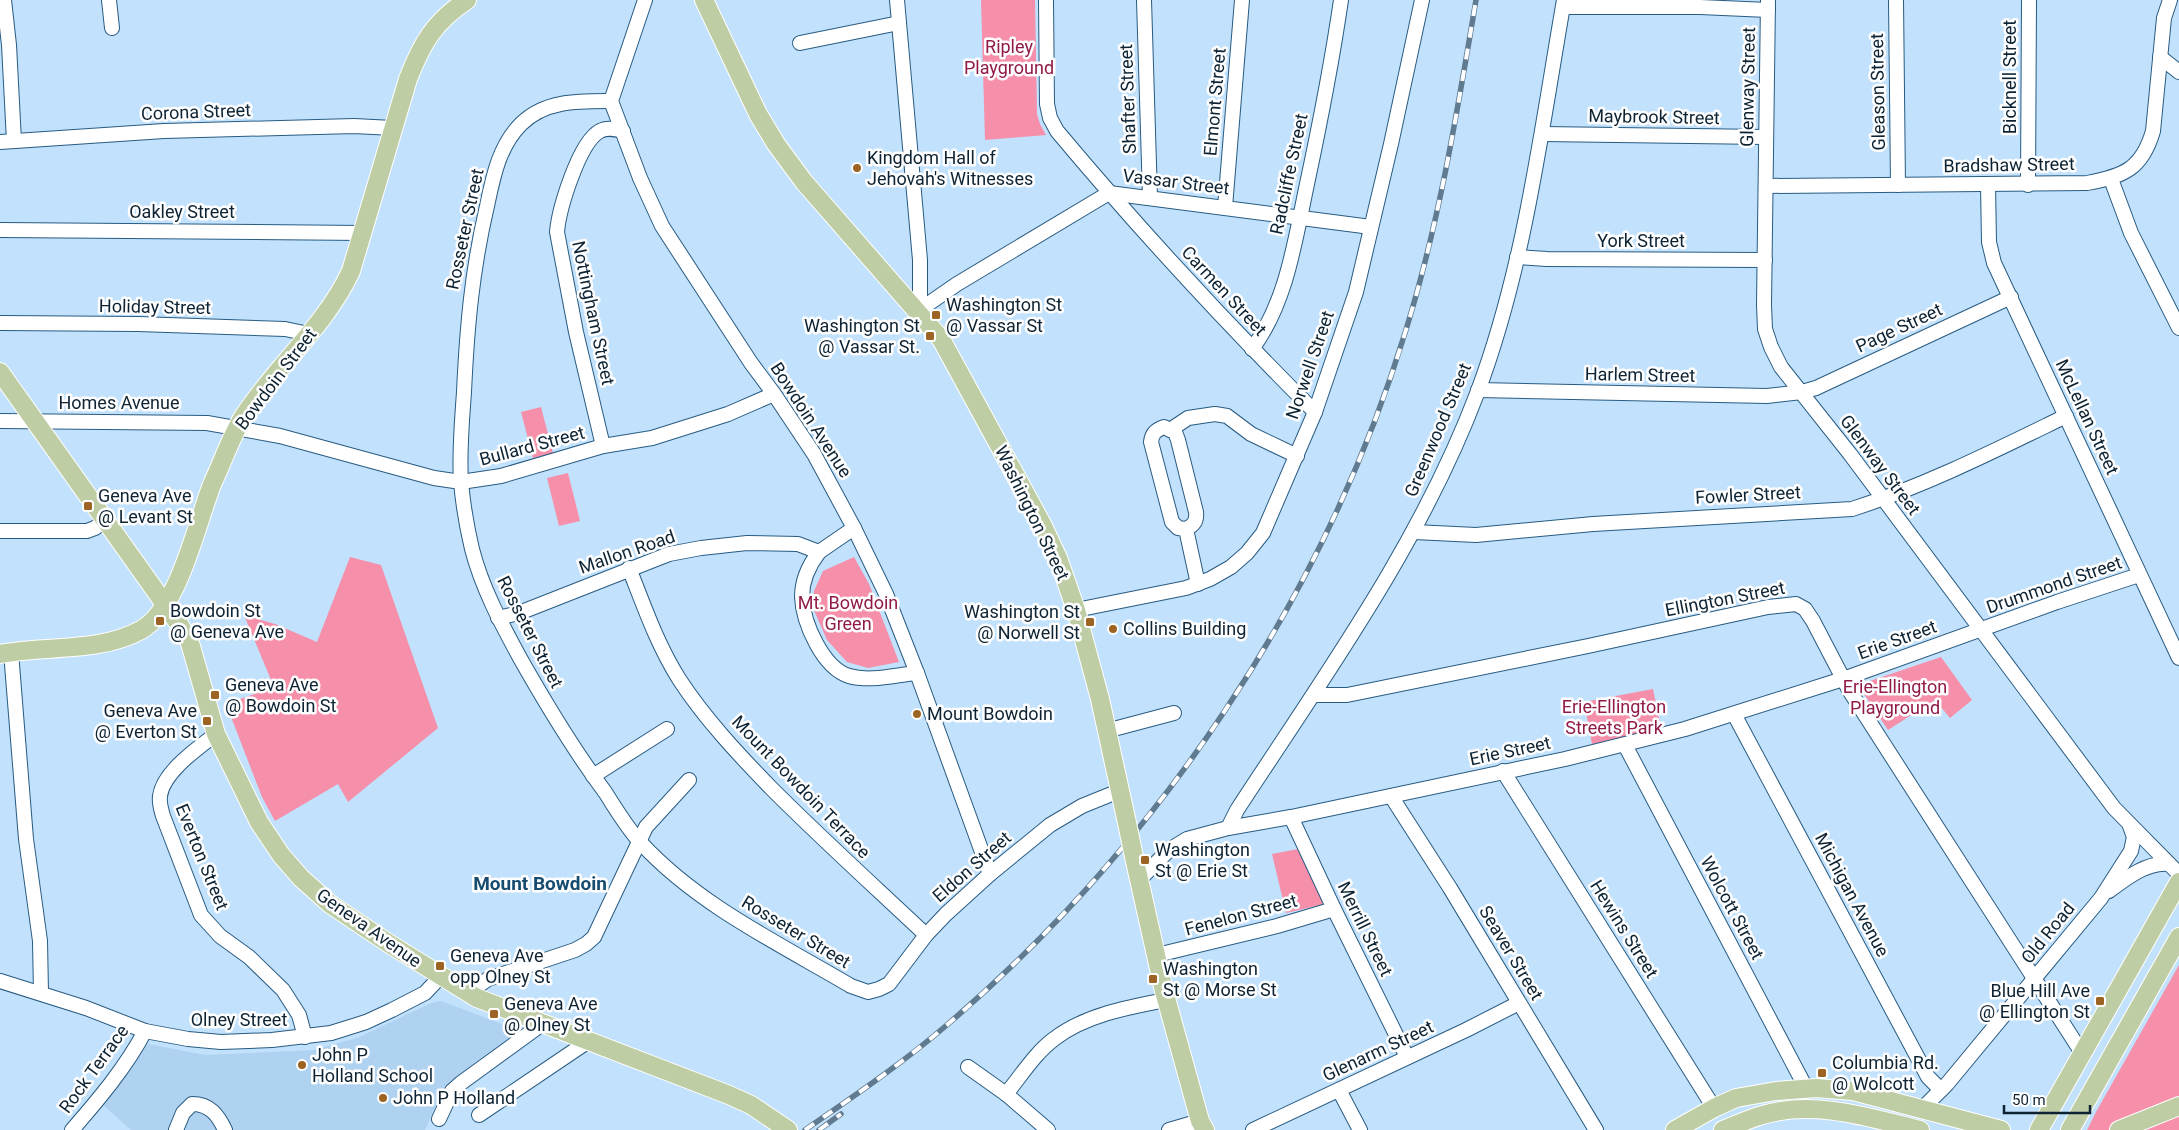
<svg xmlns="http://www.w3.org/2000/svg" width="2179" height="1130" viewBox="0 0 2179 1130" font-family="Roboto,sans-serif">
<style>
.built{fill:#afd2f0}
.green{fill:#f68fa9}
.lines{fill:none;stroke-linecap:round;stroke-linejoin:round}
.minor-casing{stroke:#285b82;stroke-width:16}
.major-casing{stroke:#fff;stroke-width:20}
.minor{stroke:#fff;stroke-width:14}
.major{stroke:#bfcda4;stroke-width:18}
.rail-casing{stroke:#607a8f;stroke-width:5.5}
.rail{stroke:#fefefe;stroke-width:4;stroke-dasharray:11;stroke-linecap:butt}
.major-bridge-casing{stroke:#fff;stroke-width:20;stroke-linecap:butt}
.major-bridge{stroke:#bfcda4;stroke-width:18}
.poi-dot{fill:#9d6322;stroke:#fefefe;stroke-width:2}
.labels{text-anchor:middle;stroke-width:5;stroke-linejoin:round;paint-order:stroke}
.park-label{font-size:18px;fill:#911b48;stroke:#fefefe}
.street-label{font-size:18px;fill:#0d2333;stroke:#fefefe}
.poi-label{font-size:18px;fill:#0d2333;stroke:#fefefe;text-anchor:start}
.neighbourhood-label{font-size:19px;font-weight:bold;fill:#174c71;stroke:#fefefe}
</style>
<rect width="100%" height="100%" fill="#c2e1fc"/>
<path class="built" d="M441 1001 518 1030V1032L474 1063 448 1084 439 1097 425 1130H131L102 1104 148 1044 205 1055 313 1050 357 1038 431 1003Z"/>
<g class="green">
<path d="M981 0H1035L1037 114 1040 124 1046 135 985 140Z"/>
<path d="M541 407 553 453 533 458 521 412Z"/>
<path d="M568 473 580 521 559 526 547 478Z"/>
<path d="M350 557 381 565 438 728 348 802 338 784 275 821 262 797 226 704 274 687 244 615 275 624 317 642Z"/>
<path d="M854 557 869 584 899 662 868 668 847 662 827 640 813 608 814 591 823 571Z"/>
<path d="M1941 657 1972 700 1950 718 1935 700 1888 730 1864 694 1867 682Z"/>
<path d="M1653 689 1661 729 1592 744 1584 702Z"/>
<path d="M1298 849 1325 904 1286 913 1272 854Z"/>
<path d="M2179 965V1130H2087L2096 1112Z"/>
</g>
<g class="lines">
<defs>
<g id="minor">
<path d="M4 0 9 45 14 141"/>
<path d="M109 0 112 28"/>
<path d="M645 0 611 101 640 178 662 226 751 363 774 394 814 454 854 528 886 594 917 673 990 874"/>
<path d="M897 0 920 260V299L918 311"/>
<path d="M1046 0 1047 104 1050 118 1057 131C1139 229 1225 322 1315 412"/>
<path d="M1144 0 1150 197"/>
<path d="M1768 0 1764 305 1765 329 1771 347 1781 367 1850 454 2114 808 2179 874"/>
<path d="M1896 0 1898 185"/>
<path d="M1563 7H1700L1768 10"/>
<path d="M800 43 899 23"/>
<path d="M2160 57 2179 72"/>
<path d="M611 101C579 101 545 100 521 124 499 146 493 177 487 206 472 270 467 327 464 392 462 421 459 452 461 482 463 504 467 528 472 549 482 588 501 623 520 658 546 704 573 749 605 792 616 809 627 828 641 843 698 905 780 944 851 986L868 992 879 989 889 984 926 935 946 914 990 874 1050 825 1082 806 1119 791"/>
<path d="M1542 134 1765 137"/>
<path d="M0 142 164 131 354 126 393 128"/>
<path d="M2111 179 2131 233 2179 328"/>
<path d="M1988 185 1989 242 1994 263 2179 658"/>
<path d="M2028 185 2029 0"/>
<path d="M1766 186 2087 183C2124 176 2142 169 2153 131L2164 18 2170 0"/>
<path d="M1225 207 1242 0"/>
<path d="M0 230 364 233"/>
<path d="M1517 257 1547 259 1765 260"/>
<path d="M918 311 957 284 1109 193 1371 227"/>
<path d="M0 323 138 324 285 329 309 334"/>
<path d="M1252 349C1287 302 1295 240 1307 184 1320 123 1332 62 1341 0"/>
<path d="M1478 390 1767 396 1802 392 1816 388 2011 297"/>
<path d="M0 421 207 423 280 436 434 478 461 482 501 476 603 446 652 438 728 414 774 394"/>
<path d="M1170 430 1188 418 1215 414 1227 416 1251 434 1297 456"/>
<path d="M603 446 576 332 557 232C559 209 579 142 600 131 607 127 615 129 623 131"/>
<path d="M1186 529 1178 528 1172 522 1151 442C1152 433 1156 430 1164 427L1175 432 1178 440 1196 512C1197 521 1194 525 1186 529L1198 584"/>
<path d="M0 531H87L95 528 105 520"/>
<path d="M1414 532 1476 535 1593 524 1852 509C1927 485 1996 450 2066 416"/>
<path d="M819 552C809 565 802 581 802 597 803 623 823 668 849 676 870 682 895 675 917 673"/>
<path d="M629 568C644 606 657 644 679 679 705 719 739 755 772 789 822 839 875 887 926 935"/>
<path d="M1076 610 1186 588 1210 579 1231 567 1247 553 1263 533 1315 412 1356 292 1391 144 1422 0"/>
<path d="M498 618 519 613 669 554 701 548 747 543 798 544 819 552 854 528"/>
<path d="M11 652 26 839 40 941 41 993"/>
<path d="M1314 695H1347L1588 646 1768 607 1796 604 1805 609 1813 621 1849 690 2082 1053"/>
<path d="M1734 714 1928 1077 1941 1090"/>
<path d="M1106 731 1174 713"/>
<path d="M216 734C198 748 163 772 160 796 159 803 161 809 163 816L201 915 220 936 249 957 283 990 299 1015 305 1037"/>
<path d="M1625 745 1806 1088"/>
<path d="M1503 771 1714 1108"/>
<path d="M593 776 667 729"/>
<path d="M1391 796 1450 888 1596 1130"/>
<path d="M1291 817 1334 909 1407 1057"/>
<path d="M1228 828 1237 810C1325 675 1421 543 1478 391 1525 265 1541 131 1564 0"/>
<path d="M1139 880 1169 850 1187 839 1228 828 1291 817 1565 759 1685 729 1843 679 2057 602 2139 575"/>
<path d="M2109 891C2125 879 2148 861 2169 864"/>
<path d="M1157 955 1277 926 1334 909"/>
<path d="M0 981 86 1008 145 1031 188 1039 221 1042 272 1040 331 1033 366 1022 392 1010 425 993 441 976"/>
<path d="M468 993 488 979 575 950 586 944 594 937 646 827 689 780"/>
<path d="M968 1067 1006 1094 1048 1130"/>
<path d="M1339 1090 1360 1130"/>
<path d="M1006 1094C1021 1076 1035 1053 1054 1039 1085 1015 1129 1007 1166 1000"/>
<path d="M1921 1110 1947 1084 2101 898 2131 851 2134 837 2130 826"/>
<path d="M479 1115 590 1040"/>
<path d="M439 1119 452 1091 461 1083 542 1024"/>
<path d="M72 1130C99 1099 126 1067 145 1031"/>
<path d="M176 1130 183 1113 192 1104C210 1104 218 1115 225 1130"/>
<path d="M1169 1130 1200 1121"/>
<path d="M1253 1130 1466 1030 1519 1003"/>
</g>
<g id="major">
<path d="M704 0 758 114 776 144 804 182 941 339 1042 524 1058 558 1076 610 1100 699 1127 823"/>
<path d="M0 372 179 624 190 643 216 734 259 822 281 855 301 878 330 904 388 943 477 998 729 1095 751 1105 788 1130"/>
<path d="M0 654C46 645 99 653 141 630 179 609 197 521 213 482 223 461 231 437 243 417 276 366 325 327 351 271L408 79C422 43 434 22 467 0"/>
<path d="M1134 857 1164 991 1200 1121 1205 1130"/>
<path d="M1675 1130 1714 1108 1736 1098 1776 1091 1816 1088 1853 1091 2001 1130"/>
<path d="M1723 1130C1735 1125 1747 1120 1759 1116 1812 1099 1868 1117 1920 1130"/>
<path d="M2039 1130 2179 882"/>
<path d="M2070 1130 2179 937"/>
<path d="M2119 1130 2179 1106"/>
</g>
</defs>
<use href="#minor" class="minor-casing"/>
<use href="#major" class="major-casing"/>
<use href="#minor" class="minor"/>
<use href="#major" class="major"/>
<defs>
<g id="rail">
<path d="M805 1130C854 1096 903 1063 948 1024 1159 843 1323 600 1405 333 1439 224 1457 113 1476 0"/>
<path d="M819 1130 841 1114"/>
</g>
</defs>
<use href="#rail" class="rail-casing"/>
<use href="#rail" class="rail"/>
<defs>
<path id="major-bridge" d="M1127 823 1134 857"/>
</defs>
<use href="#major-bridge" class="major-bridge-casing"/>
<use href="#major-bridge" class="major-bridge"/>
</g>
<g class="poi-dot">
<circle cx="857" cy="168" r="5"/>
<rect x="931" y="310" width="10" height="10" rx="2.5"/>
<rect x="925" y="331" width="10" height="10" rx="2.5"/>
<rect x="83" y="501" width="10" height="10" rx="2.5"/>
<rect x="155" y="616" width="10" height="10" rx="2.5"/>
<rect x="1085" y="617" width="10" height="10" rx="2.5"/>
<circle cx="1113" cy="629" r="5"/>
<rect x="210" y="690" width="10" height="10" rx="2.5"/>
<circle cx="917" cy="714" r="5"/>
<rect x="202" y="716" width="10" height="10" rx="2.5"/>
<rect x="1140" y="855" width="10" height="10" rx="2.5"/>
<rect x="435" y="961" width="10" height="10" rx="2.5"/>
<rect x="1148" y="974" width="10" height="10" rx="2.5"/>
<rect x="2095" y="996" width="10" height="10" rx="2.5"/>
<rect x="489" y="1009" width="10" height="10" rx="2.5"/>
<circle cx="302" cy="1065" r="5"/>
<rect x="1817" y="1068" width="10" height="10" rx="2.5"/>
<circle cx="383" cy="1098" r="5"/>
</g>
<g class="labels">
<g class="park-label">
<text x="1009" y="53">Ripley<tspan x="1009" dy="21">Playground</tspan></text>
<text x="848" y="609">Mt. Bowdoin<tspan x="848" dy="21">Green</tspan></text>
<text x="1895" y="693">Erie-Ellington<tspan x="1895" dy="21">Playground</tspan></text>
<text x="1614" y="713">Erie-Ellington<tspan x="1614" dy="21">Streets Park</tspan></text>
</g>
<g class="street-label">
<text transform="translate(2010 77) rotate(-90)" y="6">Bicknell Street</text>
<text transform="translate(1748 87) rotate(-89)" y="6">Glenway Street</text>
<text transform="translate(1878 92) rotate(-91)" y="6">Gleason Street</text>
<text transform="translate(1128 99) rotate(-92)" y="6">Shafter Street</text>
<text transform="translate(1215 102) rotate(-85)" y="6">Elmont Street</text>
<text transform="translate(196 112) rotate(-2)" y="6">Corona Street</text>
<text transform="translate(1654 117) rotate(1)" y="6">Maybrook Street</text>
<text transform="translate(2009 165) rotate(-1)" y="6">Bradshaw Street</text>
<text transform="translate(1289 174) rotate(-78)" y="6">Radcliffe Street</text>
<text transform="translate(1176 182) rotate(7)" y="6">Vassar Street</text>
<text x="182" y="218">Oakley Street</text>
<text transform="translate(465 229) rotate(-78)" y="6">Rosseter Street</text>
<text x="1641" y="247">York Street</text>
<text transform="translate(1224 291) rotate(47)" y="6">Carmen Street</text>
<text transform="translate(155 307) rotate(1)" y="6">Holiday Street</text>
<text transform="translate(593 313) rotate(78)" y="6">Nottingham Street</text>
<text transform="translate(1899 328) rotate(-25)" y="6">Page Street</text>
<text transform="translate(1310 365) rotate(-71)" y="6">Norwell Street</text>
<text transform="translate(1640 375) rotate(1)" y="6">Harlem Street</text>
<text transform="translate(276 379) rotate(-53)" y="6">Bowdoin Street</text>
<text x="119" y="409">Homes Avenue</text>
<text transform="translate(2087 417) rotate(65)" y="6">McLellan Street</text>
<text transform="translate(811 420) rotate(57)" y="6">Bowdoin Avenue</text>
<text transform="translate(1438 430) rotate(-67)" y="6">Greenwood Street</text>
<text transform="translate(532 446) rotate(-15)" y="6">Bullard Street</text>
<text transform="translate(1880 465) rotate(53)" y="6">Glenway Street</text>
<text transform="translate(1748 495) rotate(-3)" y="6">Fowler Street</text>
<text transform="translate(1032 513) rotate(64)" y="6">Washington Street</text>
<text transform="translate(627 552) rotate(-19)" y="6">Mallon Road</text>
<text transform="translate(2054 585) rotate(-19)" y="6">Drummond Street</text>
<text transform="translate(1725 599) rotate(-11)" y="6">Ellington Street</text>
<text transform="translate(530 632) rotate(63)" y="6">Rosseter Street</text>
<text transform="translate(1897 640) rotate(-20)" y="6">Erie Street</text>
<text transform="translate(1510 751) rotate(-12)" y="6">Erie Street</text>
<text transform="translate(801 787) rotate(46)" y="6">Mount Bowdoin Terrace</text>
<text transform="translate(202 857) rotate(68)" y="6">Everton Street</text>
<text transform="translate(972 867) rotate(-41)" y="6">Eldon Street</text>
<text transform="translate(1852 895) rotate(62)" y="6">Michigan Avenue</text>
<text transform="translate(1732 908) rotate(62)" y="6">Wolcott Street</text>
<text transform="translate(1241 915) rotate(-15)" y="6">Fenelon Street</text>
<text transform="translate(369 928) rotate(35)" y="6">Geneva Avenue</text>
<text transform="translate(1365 929) rotate(64)" y="6">Merrill Street</text>
<text transform="translate(1624 929) rotate(58)" y="6">Hewins Street</text>
<text transform="translate(796 932) rotate(31)" y="6">Rosseter Street</text>
<text transform="translate(2048 933) rotate(-51)" y="6">Old Road</text>
<text transform="translate(1511 953) rotate(59)" y="6">Seaver Street</text>
<text x="239" y="1026">Olney Street</text>
<text transform="translate(1378 1051) rotate(-25)" y="6">Glenarm Street</text>
<text transform="translate(94 1069) rotate(-54)" y="6">Rock Terrace</text>
</g>
<g class="poi-label">
<text x="867" y="164">Kingdom Hall of<tspan x="867" dy="21">Jehovah's Witnesses</tspan></text>
<text x="946" y="311">Washington St<tspan x="946" dy="21">@ Vassar St</tspan></text>
<text x="920" y="332" text-anchor="end">Washington St<tspan x="920" dy="21">@ Vassar St.</tspan></text>
<text x="98" y="502">Geneva Ave<tspan x="98" dy="21">@ Levant St</tspan></text>
<text x="170" y="617">Bowdoin St<tspan x="170" dy="21">@ Geneva Ave</tspan></text>
<text x="1080" y="618" text-anchor="end">Washington St<tspan x="1080" dy="21">@ Norwell St</tspan></text>
<text x="1123" y="635">Collins Building</text>
<text x="225" y="691">Geneva Ave<tspan x="225" dy="21">@ Bowdoin St</tspan></text>
<text x="197" y="717" text-anchor="end">Geneva Ave<tspan x="197" dy="21">@ Everton St</tspan></text>
<text x="927" y="720">Mount Bowdoin</text>
<text x="1155" y="856">Washington<tspan x="1155" dy="21">St @ Erie St</tspan></text>
<text x="450" y="962">Geneva Ave<tspan x="450" dy="21">opp Olney St</tspan></text>
<text x="1163" y="975">Washington<tspan x="1163" dy="21">St @ Morse St</tspan></text>
<text x="2090" y="997" text-anchor="end">Blue Hill Ave<tspan x="2090" dy="21">@ Ellington St</tspan></text>
<text x="504" y="1010">Geneva Ave<tspan x="504" dy="21">@ Olney St</tspan></text>
<text x="312" y="1061">John P<tspan x="312" dy="21">Holland School</tspan></text>
<text x="1832" y="1069">Columbia Rd.<tspan x="1832" dy="21">@ Wolcott</tspan></text>
<text x="393" y="1104">John P Holland</text>
</g>
<g class="neighbourhood-label">
<text x="540" y="890">Mount Bowdoin</text>
</g>
</g>
<path d="M2004 1105v8h86v-8" fill="none" stroke="#0d2333" stroke-width="2.5"/>
<text x="2012" y="1105" font-size="15" fill="#0d2333" stroke="#fefefe" stroke-width="4" paint-order="stroke">50 m</text>
</svg>
